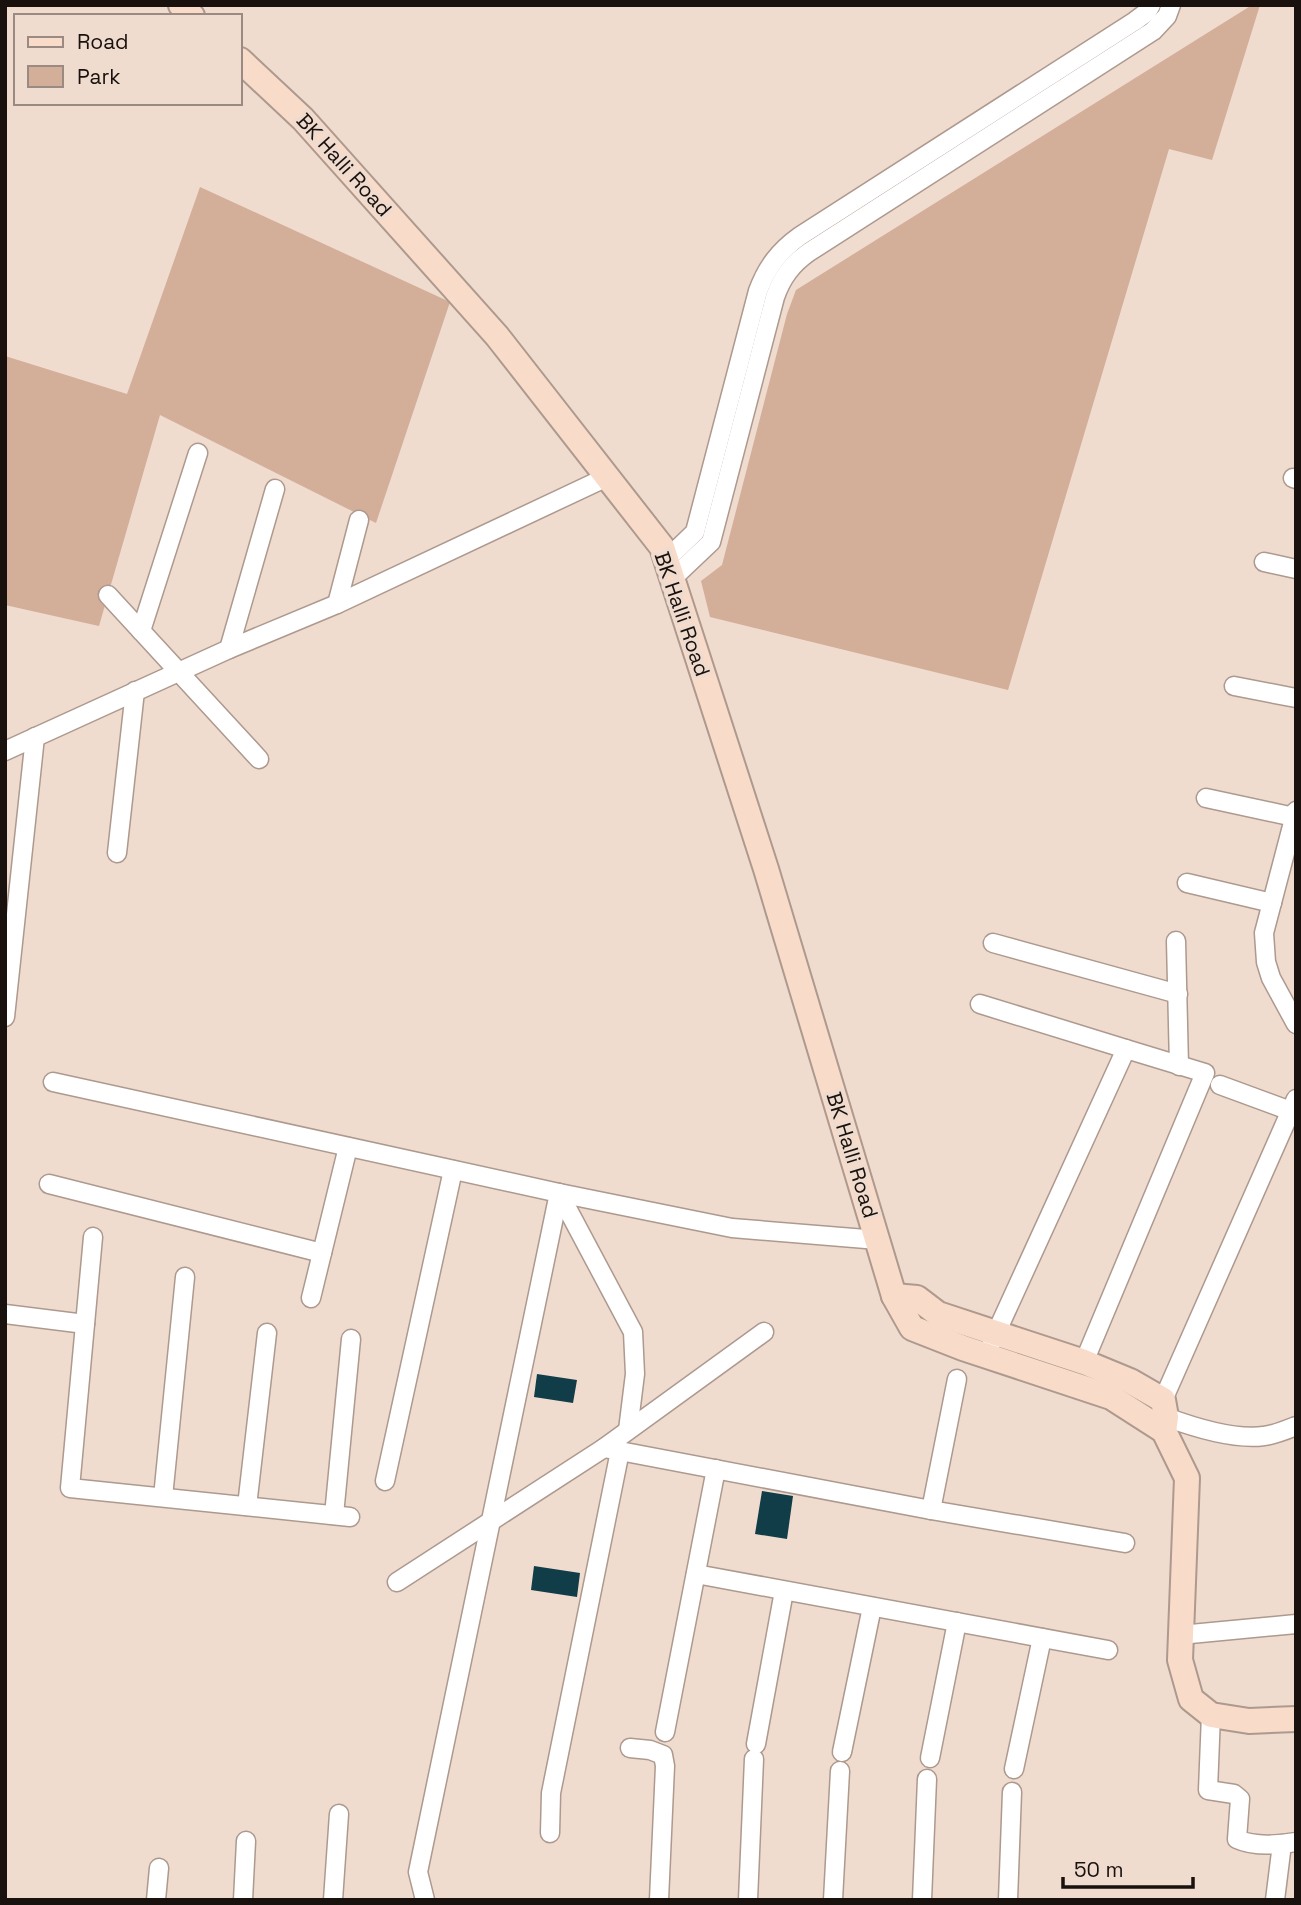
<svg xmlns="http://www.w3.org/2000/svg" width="1301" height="1905" viewBox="0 0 1301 1905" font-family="'Space Grotesk',sans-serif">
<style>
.green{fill:#d3ae99}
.building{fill:#113d48}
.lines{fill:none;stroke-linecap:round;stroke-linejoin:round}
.minor-casing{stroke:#ad998e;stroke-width:21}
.secondary-casing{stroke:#ad998e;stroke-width:28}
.minor{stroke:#fff;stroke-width:18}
.secondary{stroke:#f8dbc8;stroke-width:24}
.labels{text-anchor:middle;stroke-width:7;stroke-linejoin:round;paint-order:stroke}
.street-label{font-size:21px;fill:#18110d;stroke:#f0dbcf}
</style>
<rect width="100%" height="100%" fill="#f0dbcf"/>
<g class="green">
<path d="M1252 5H1260L1212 160 1169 149 1008 690 710 617 701 581 722 565 787 314 796 290Z"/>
<path d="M200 187 450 302 376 523 160 415 99 626 5 605V356L127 394Z"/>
</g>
<g class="building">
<path d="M537 1374 577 1380 573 1403 534 1397Z"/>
<path d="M762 1491 793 1496 787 1539 755 1534Z"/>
<path d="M534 1566 580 1573 577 1597 531 1590Z"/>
</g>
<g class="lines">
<defs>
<g id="minor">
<path d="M1293 478 1296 479"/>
<path d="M666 560 695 532 758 291C767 267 779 251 800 236L1135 21 1147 12 1151 5"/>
<path d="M1264 562 1296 569"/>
<path d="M672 579 711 542 775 297C782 277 792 264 809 252L1153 31 1167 16 1171 5"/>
<path d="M108 595 259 759"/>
<path d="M337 604 359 520"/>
<path d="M141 631 198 453"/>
<path d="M229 649 275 489"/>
<path d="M1234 686 1296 698"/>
<path d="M5 751 229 649 337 604 607 477"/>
<path d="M1206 798 1294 817"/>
<path d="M1296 811 1264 933 1266 962 1271 978 1296 1024"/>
<path d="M117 853 135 691"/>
<path d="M1187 883 1272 903"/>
<path d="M1176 941 1179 1066"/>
<path d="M993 943 1178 994"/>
<path d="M980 1004 1126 1049 992 1342"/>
<path d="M5 1017 35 737"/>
<path d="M53 1082 559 1193 732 1228 878 1240"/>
<path d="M1220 1085 1296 1113"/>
<path d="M49 1184 322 1253"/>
<path d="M559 1193 633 1332 635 1374 628 1430"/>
<path d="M93 1237 70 1488 350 1517"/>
<path d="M311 1298 348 1147"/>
<path d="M5 1314 85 1324"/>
<path d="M1084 1362 1205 1073 1126 1049"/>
<path d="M1163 1400 1296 1099"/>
<path d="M1166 1417C1193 1427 1235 1440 1264 1436 1274 1435 1286 1430 1296 1426"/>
<path d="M604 1448 931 1510 1125 1543"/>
<path d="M385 1481 453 1170"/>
<path d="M163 1497 185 1277"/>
<path d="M247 1506 267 1333"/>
<path d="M931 1510 957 1379"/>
<path d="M334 1515 351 1339"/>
<path d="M696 1574 1108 1650"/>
<path d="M397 1582 604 1448 764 1332"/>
<path d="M1180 1635 1296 1624"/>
<path d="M1211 1715 1208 1790 1234 1794 1240 1799 1237 1839C1254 1847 1278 1845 1296 1842"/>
<path d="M665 1732 716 1469"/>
<path d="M756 1744 784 1591"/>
<path d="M630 1748 650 1750 663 1755 665 1766 659 1900"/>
<path d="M842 1752 872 1607"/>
<path d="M930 1758 957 1622"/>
<path d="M1014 1769 1042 1638"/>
<path d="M550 1833 551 1793 620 1451"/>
<path d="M156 1900 159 1868"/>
<path d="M243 1900 246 1841"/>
<path d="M333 1900 339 1814"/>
<path d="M425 1900 418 1872 559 1193"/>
<path d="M748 1900 754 1759"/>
<path d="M833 1900 840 1771"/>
<path d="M922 1900 927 1779"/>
<path d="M1008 1900 1012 1792"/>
<path d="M1275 1900 1282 1844"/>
</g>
<g id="secondary">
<path d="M181 5 192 16"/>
<path d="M240 60 303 119 497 336 662 547 766 869 894 1296 912 1328 963 1348 1111 1397 1164 1431 1187 1478 1180 1660 1191 1699 1211 1715 1249 1721 1296 1719"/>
<path d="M894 1296 917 1298 938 1314 1084 1362 1130 1381 1163 1400 1166 1417 1164 1431"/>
</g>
</defs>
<use href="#minor" class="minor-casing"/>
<use href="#secondary" class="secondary-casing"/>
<use href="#minor" class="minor"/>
<use href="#secondary" class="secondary"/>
</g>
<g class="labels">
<g class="street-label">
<text transform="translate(344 165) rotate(48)" y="7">BK Halli Road</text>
<text transform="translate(682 614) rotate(71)" y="7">BK Halli Road</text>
<text transform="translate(852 1155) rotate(73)" y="7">BK Halli Road</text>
</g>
</g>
<rect width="1301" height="1905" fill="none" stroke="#18110d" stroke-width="14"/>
<rect x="14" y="14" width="228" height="91" fill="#f0dbcf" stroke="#9a8a81" stroke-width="2"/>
<rect x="28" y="37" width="35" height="10" fill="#f8dbc8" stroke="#9a8a81" stroke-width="2"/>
<text x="77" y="49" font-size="21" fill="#18110d">Road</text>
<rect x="28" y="66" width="35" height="21" fill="#d3ae99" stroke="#9a8a81" stroke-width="2"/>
<text x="77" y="84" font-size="21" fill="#18110d">Park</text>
<path d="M1063 1877v10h130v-10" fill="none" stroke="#18110d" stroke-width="3.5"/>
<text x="1074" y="1877" font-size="21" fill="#18110d" stroke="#f0dbcf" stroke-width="5" paint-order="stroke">50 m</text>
</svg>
